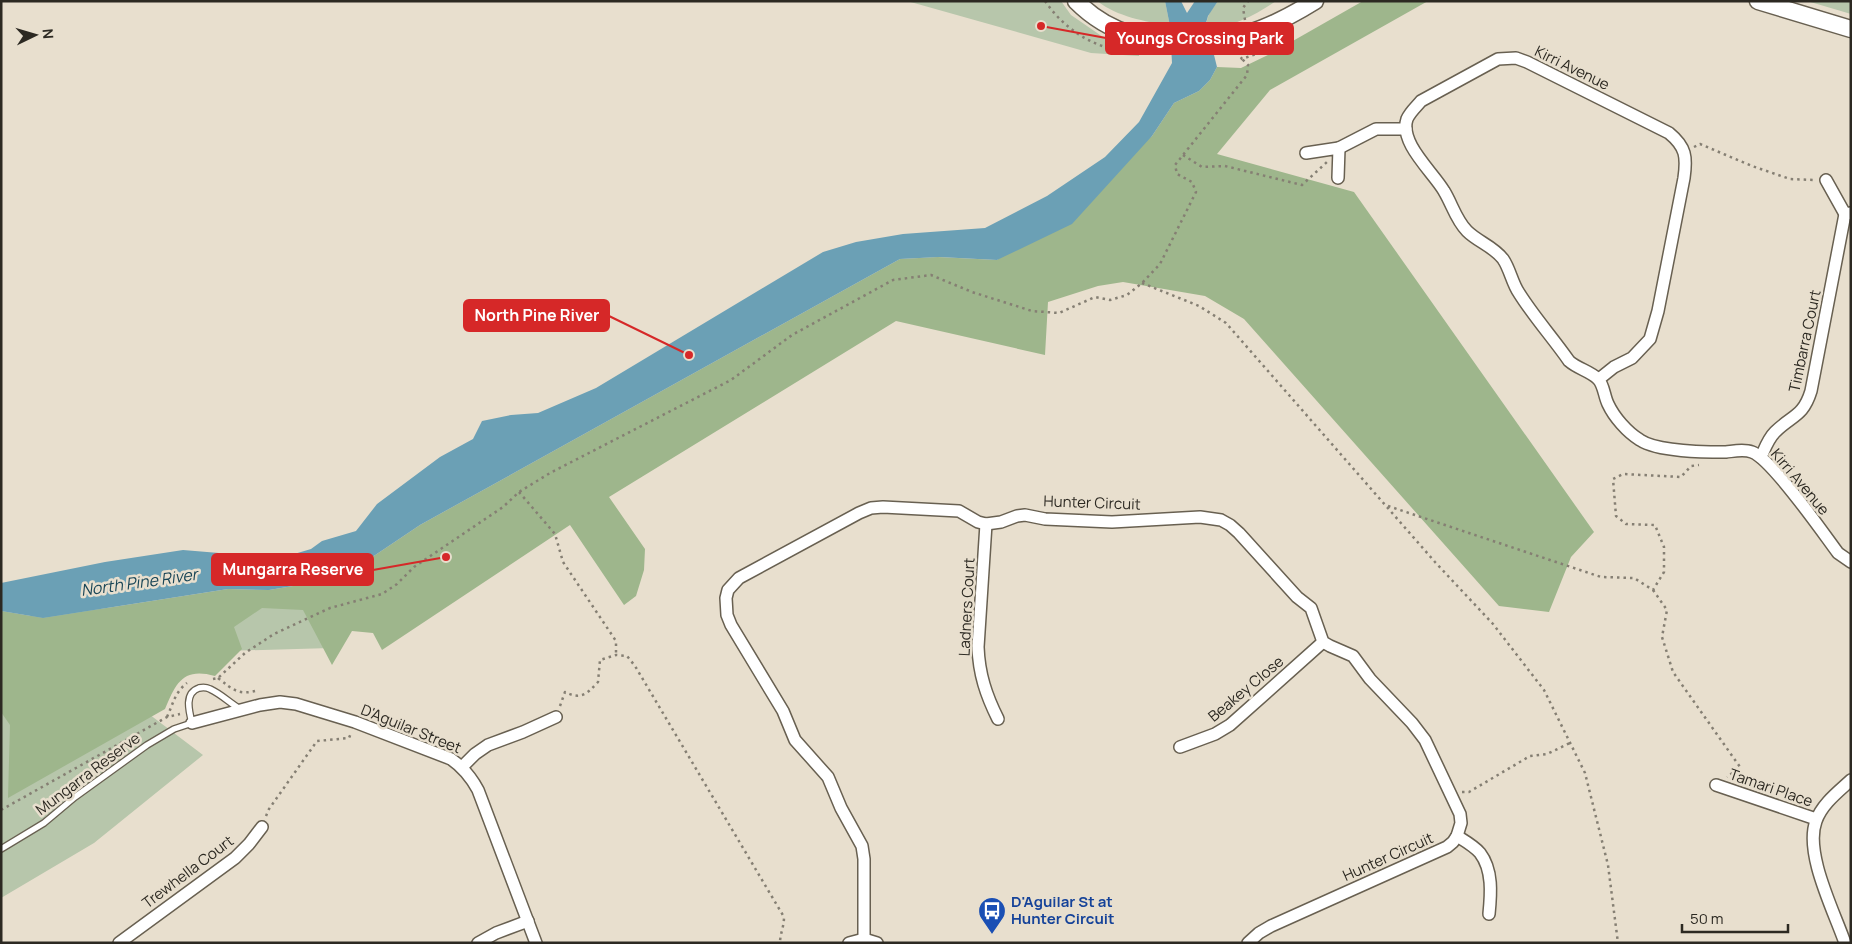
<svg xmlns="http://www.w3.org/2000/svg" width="1852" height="944" viewBox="0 0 1852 944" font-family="Manrope,sans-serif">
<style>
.green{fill:#b7c6ab}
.forest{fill:#9eb68c}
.water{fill:#6ba0b5}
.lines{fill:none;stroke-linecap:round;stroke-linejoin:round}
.lane-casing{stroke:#686051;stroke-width:8}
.street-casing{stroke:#686051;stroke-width:14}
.secondary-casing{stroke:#686051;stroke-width:19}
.path{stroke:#857f73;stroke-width:2.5;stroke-dasharray:2.5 4;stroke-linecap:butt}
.lane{stroke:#fff;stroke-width:5.5}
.street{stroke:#fff;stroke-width:11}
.secondary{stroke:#fff;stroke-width:16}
.labels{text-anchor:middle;stroke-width:5;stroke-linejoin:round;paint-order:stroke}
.street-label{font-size:15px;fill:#2c2922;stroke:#e8dfce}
.transit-label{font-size:15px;font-weight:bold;fill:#164399;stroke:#e8dfce;text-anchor:start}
.water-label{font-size:16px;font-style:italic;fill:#184556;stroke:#e8dfce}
.leader{fill:none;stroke:#d62828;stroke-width:2}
.callout-dot{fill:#d62828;stroke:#e8dfce;stroke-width:2}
.callout{fill:#d62828;stroke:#d62828;stroke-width:2}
.callout-label{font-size:16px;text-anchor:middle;font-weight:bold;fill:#fff}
</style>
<rect width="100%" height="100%" fill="#e8dfce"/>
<g class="green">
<path d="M907 1H1061L1071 15 1103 37 1139 47V56L1091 53Z"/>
<path d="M1097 1H1165L1170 26C1144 21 1118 17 1097 1Z"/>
<path d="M1218 1H1276C1256 15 1233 26 1208 30 1204 18 1211 11 1218 1Z"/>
<path d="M1807 1H1851V14Z"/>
<path d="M908 310 573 514 357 619 331 648 223 651 133 702 203 755 94 843 1 898V611L29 616 337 585Z"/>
</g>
<path class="forest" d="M1363 1H1428L1270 90 1217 154 1354 192 1594 532 1571 557 1549 612 1499 606 1244 319 1205 296 1123 282 1098 286 1048 302 1045 355 896 321 609 497 645 549 644 570 636 596 624 605 570 525 382 650 373 633 352 631 332 665 303 610 262 608 234 627 242 649 215 676C183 667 176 683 165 709L8 798 10 725 1 712V611L43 618 228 589 269 590 341 578 420 525 900 259 938 257 997 260 1152 136 1174 103 1199 91 1210 80 1217 67 1241 68 1270 54Z"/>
<path class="water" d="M1165 1H1181L1187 13 1195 1H1218L1208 16 1206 23 1217 67 1210 80 1199 91 1174 103 1152 136 1072 224 997 260 939 257 900 259 420 525 341 578 269 590 228 589 43 618 1 611V583L105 562 183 550 243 555 274 560 311 549 322 541 356 531 377 504 440 457 473 439 482 421 511 415 538 413 596 388 823 252 856 242 903 234 985 228 1047 196 1105 157 1139 122 1172 63 1170 26Z"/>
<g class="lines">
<defs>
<path id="lane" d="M1 849 44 823 75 797 147 745 174 729 192 723C189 711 184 693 199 688 203 687 206 687 210 689 221 694 230 703 240 709"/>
<g id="street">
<path d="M1339 148 1376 129H1406"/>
<path d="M1306 153 1339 148 1338 178"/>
<path d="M1826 180 1845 214 1851 213"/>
<path d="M1599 379 1614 367 1632 358 1650 339 1658 311 1684 178C1687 157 1686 147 1669 133L1527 62 1516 58 1498 59 1421 101C1416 107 1410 112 1407 119 1399 143 1433 172 1444 191 1452 204 1456 220 1467 231 1478 242 1493 246 1503 259 1510 269 1512 283 1519 293 1534 317 1553 338 1569 361 1578 369 1590 371 1598 379 1604 385 1604 396 1608 404 1614 417 1627 432 1640 440 1658 452 1704 452 1726 452 1735 451 1744 449 1752 452 1772 459 1823 533 1838 553L1851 562"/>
<path d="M1761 457C1765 448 1768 439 1775 432 1792 415 1803 417 1811 391L1845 214"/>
<path d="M986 524 978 647C979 674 986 695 998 719"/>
<path d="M192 723 260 705 280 702 296 704 355 722 451 759C464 768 471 777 478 790L536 943"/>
<path d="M1180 747 1215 734 1230 725 1323 642"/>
<path d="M462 767 475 754 488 745 523 732 556 717"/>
<path d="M1716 785 1816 819"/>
<path d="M1457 836C1465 841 1474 846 1480 853 1493 870 1491 894 1489 914"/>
<path d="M864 939V859L862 846 841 808 828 777 795 740 783 711 731 625 727 615 726 598 728 590 739 578 859 513 871 508 883 507 959 511 978 522 986 524 1001 522 1017 516 1025 515 1045 519 1112 522 1200 517 1221 520 1230 525 1239 533 1297 597 1311 608 1323 642 1330 646 1353 656 1370 679 1412 723 1425 740 1460 814 1461 823 1457 836 1453 842 1447 847 1271 926 1259 933 1248 943"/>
<path d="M119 943 235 858 249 844 262 827"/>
<path d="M478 943 496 933 528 921"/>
<path d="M849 943 864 939 877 943"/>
<path d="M1845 943C1834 911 1804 853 1816 821 1822 804 1838 792 1851 780"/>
</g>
<g id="secondary">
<path d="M1076 1C1111 36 1148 42 1196 40 1214 39 1232 39 1249 33 1272 26 1294 14 1315 1"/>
<path d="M1758 1 1851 29"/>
</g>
</defs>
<use href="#lane" class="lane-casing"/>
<use href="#street" class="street-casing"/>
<use href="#secondary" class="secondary-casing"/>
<g class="path">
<path d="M1045 1C1066 32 1100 52 1137 52"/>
<path d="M1245 20 1243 8 1248 1"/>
<path d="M1237 52 1242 59 1256 54 1254 46"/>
<path d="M1694 147 1700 144 1752 166 1790 179 1814 180"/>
<path d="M1183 155 1202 167 1225 166 1302 185 1327 162"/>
<path d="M1142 283 1199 306 1226 323 1435 562 1493 624 1544 690 1585 773 1608 865 1618 943"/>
<path d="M519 492 555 534 563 562 616 641V655"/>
<path d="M1388 506 1601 577 1634 578 1653 590 1664 572V547L1655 525 1626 524 1616 516 1613 479 1623 474 1681 477 1691 466 1699 465"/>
<path d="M1653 590 1667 610 1662 637 1673 672 1740 767 1727 777"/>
<path d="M218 678C233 690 239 696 259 690"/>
<path d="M213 679 218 678 245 653 274 634 330 608 382 594 397 584 414 567 503 507 519 492 550 473 731 380 792 335 893 280 931 275 972 292 1032 311 1059 313 1095 297 1110 300 1127 295 1142 283 1160 264 1196 192 1192 182 1177 174 1175 165 1247 75 1248 65 1242 59"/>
<path d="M560 706 565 692C581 700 587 694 598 682L600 660 616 655 627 656 635 666 784 917C784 927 780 934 780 943"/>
<path d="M167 717C173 704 175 692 187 683"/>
<path d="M1462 792H1469L1530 756 1547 754 1570 743"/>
<path d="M1 810 167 717 180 714"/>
<path d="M266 816 269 809 317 741 349 738 351 733"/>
</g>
<use href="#lane" class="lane"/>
<use href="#street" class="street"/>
<use href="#secondary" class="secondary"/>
</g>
<defs>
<symbol id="bus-pin" viewBox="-11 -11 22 30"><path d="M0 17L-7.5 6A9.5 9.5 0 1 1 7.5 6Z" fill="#1a4fb4" stroke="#e8dfce"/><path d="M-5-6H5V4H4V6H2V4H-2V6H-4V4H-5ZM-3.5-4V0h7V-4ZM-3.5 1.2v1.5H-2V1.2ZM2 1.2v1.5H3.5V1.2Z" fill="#fff"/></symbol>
</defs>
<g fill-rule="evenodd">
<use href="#bus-pin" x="976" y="895" width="32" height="43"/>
</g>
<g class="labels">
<g class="street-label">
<text transform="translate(1572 68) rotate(26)" y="5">Kirri Avenue</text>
<text transform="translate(1805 341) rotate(-78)" y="5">Timbarra Court</text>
<text transform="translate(1800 482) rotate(50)" y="5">Kirri Avenue</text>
<text transform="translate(1092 503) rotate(2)" y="5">Hunter Circuit</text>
<text transform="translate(967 607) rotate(-87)" y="5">Ladners Court</text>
<text transform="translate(1246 689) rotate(-40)" y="5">Beakey Close</text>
<text transform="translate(411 729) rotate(22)" y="5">D'Aguilar Street</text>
<text transform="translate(88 774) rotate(-37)" y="5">Mungarra Reserve</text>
<text transform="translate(1771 788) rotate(19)" y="5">Tamari Place</text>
<text transform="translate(1388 857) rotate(-24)" y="5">Hunter Circuit</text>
<text transform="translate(188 872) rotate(-37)" y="5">Trewhella Court</text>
</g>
<g class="transit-label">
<text x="1011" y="907">D'Aguilar St at<tspan x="1011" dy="17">Hunter Circuit</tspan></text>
</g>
<g class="water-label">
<text transform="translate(139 582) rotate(-8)" y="6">North Pine River</text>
</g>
</g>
<path class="leader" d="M1041 26L1106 38M689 355L609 316M446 557L373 570"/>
<g class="callout-dot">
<circle cx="1041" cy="26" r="5"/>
<circle cx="689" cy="355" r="5"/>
<circle cx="446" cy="557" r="5"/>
</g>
<g class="callout">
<rect x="1106" y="23" width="187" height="31" rx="5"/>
<rect x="464" y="300" width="145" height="31" rx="5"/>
<rect x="212" y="554" width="161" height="31" rx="5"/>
</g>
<g class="callout-label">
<text x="1200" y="44">Youngs Crossing Park</text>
<text x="537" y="321">North Pine River</text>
<text x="293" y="575">Mungarra Reserve</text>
</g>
<rect width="1852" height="944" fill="none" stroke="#2c2922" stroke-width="5"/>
<g transform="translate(35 35) rotate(85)" stroke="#e8dfce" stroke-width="4" paint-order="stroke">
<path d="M0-4L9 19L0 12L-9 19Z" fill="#2c2922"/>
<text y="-8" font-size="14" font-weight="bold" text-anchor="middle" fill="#2c2922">N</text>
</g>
<path d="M1682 924v8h106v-8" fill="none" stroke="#2c2922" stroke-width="2.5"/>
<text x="1690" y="924" font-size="15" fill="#2c2922" stroke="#e8dfce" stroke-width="4" paint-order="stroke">50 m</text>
</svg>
